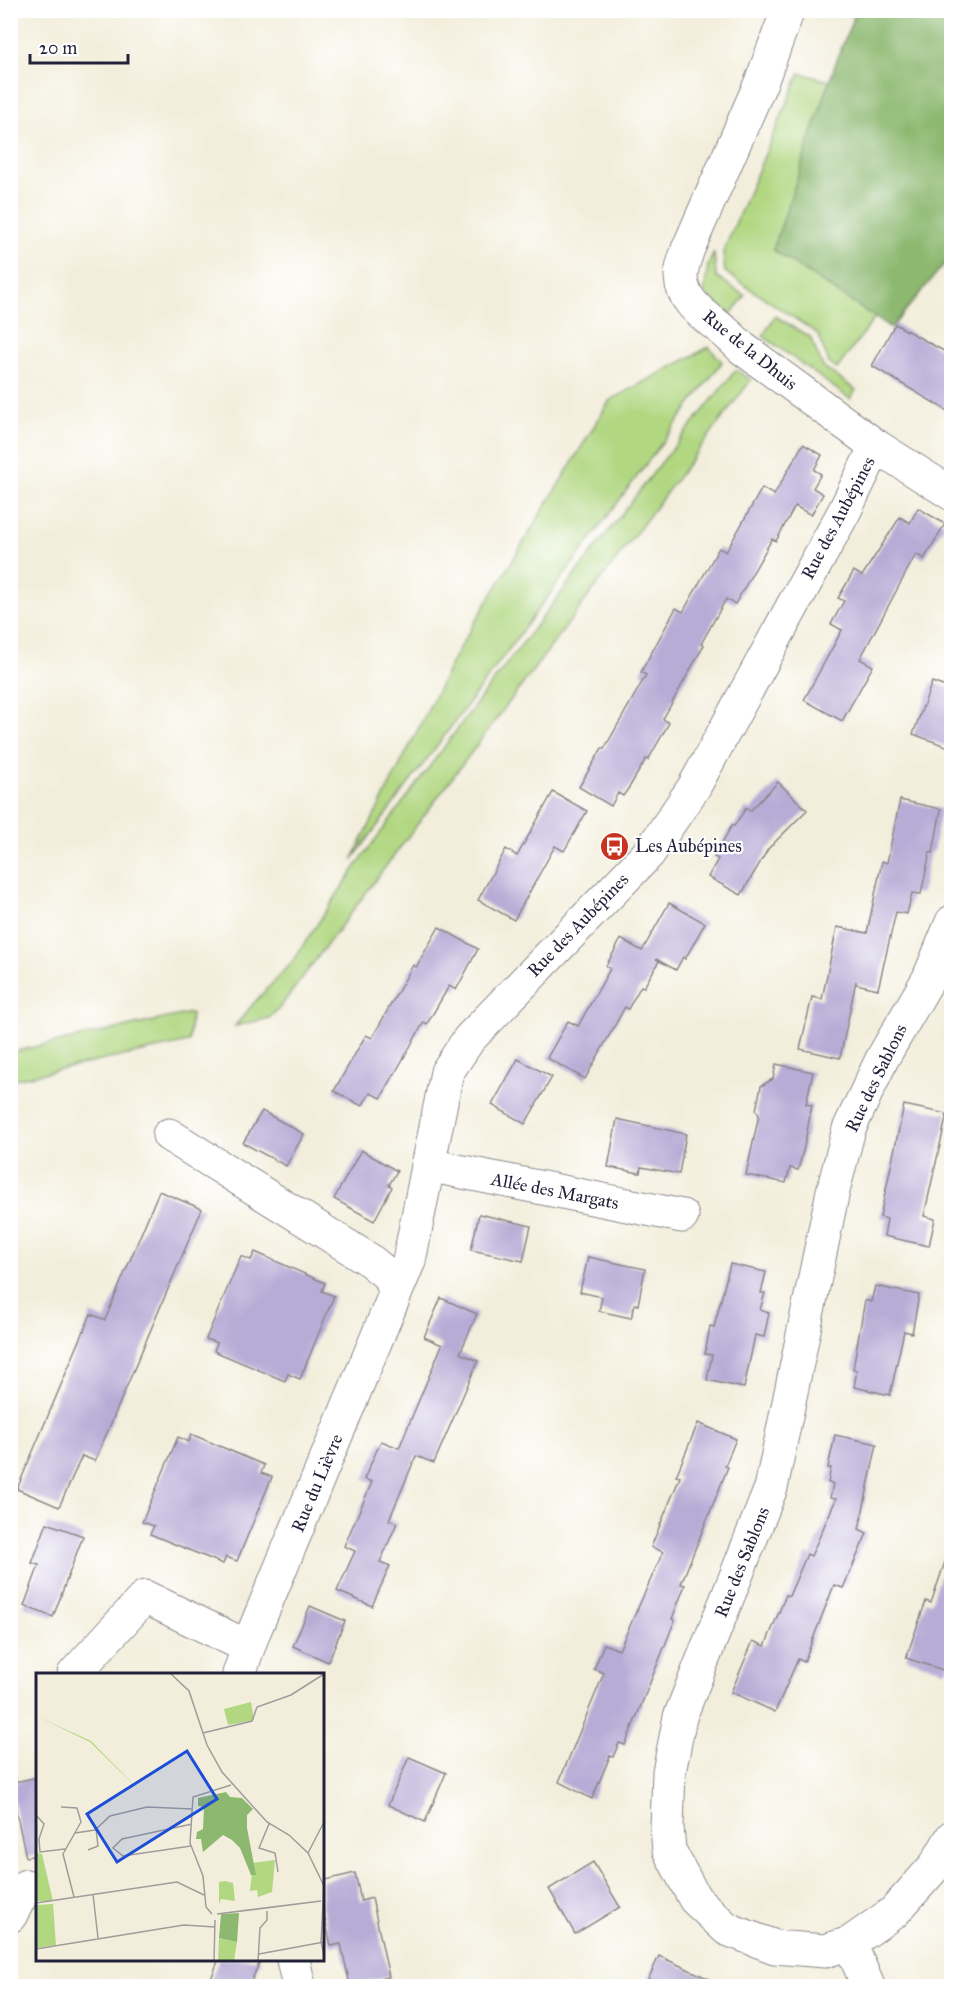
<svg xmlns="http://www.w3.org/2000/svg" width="962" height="1997" viewBox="0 0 962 1997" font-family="'IM FELL Great Primer',serif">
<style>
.green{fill:#b1d781;stroke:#6a7c5e;stroke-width:1.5}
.forest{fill:#8cb86f;stroke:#576d55;stroke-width:1.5}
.building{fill:#b7acd6}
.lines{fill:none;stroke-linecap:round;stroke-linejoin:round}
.minor-casing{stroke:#8a888b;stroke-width:35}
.minor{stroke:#fff;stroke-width:33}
.labels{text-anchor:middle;stroke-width:4.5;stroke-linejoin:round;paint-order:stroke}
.street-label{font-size:18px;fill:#22223b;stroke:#fff}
.poi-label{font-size:18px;fill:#22223b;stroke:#fff;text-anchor:start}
.inset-road{fill:none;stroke:#9f9c9b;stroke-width:1.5}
.view{fill:#1d4ed8;fill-opacity:0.15;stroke:#1d4ed8;stroke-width:3}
.inset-edge{fill:none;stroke:#22223b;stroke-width:3}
</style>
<rect width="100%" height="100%" fill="#fff"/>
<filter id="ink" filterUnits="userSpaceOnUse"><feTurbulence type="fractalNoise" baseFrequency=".0167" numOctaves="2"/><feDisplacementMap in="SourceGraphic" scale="12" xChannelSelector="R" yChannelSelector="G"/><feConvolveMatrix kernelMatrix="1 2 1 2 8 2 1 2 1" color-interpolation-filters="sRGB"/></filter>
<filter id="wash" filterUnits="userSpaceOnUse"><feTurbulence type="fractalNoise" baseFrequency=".008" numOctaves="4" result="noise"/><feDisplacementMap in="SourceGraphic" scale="24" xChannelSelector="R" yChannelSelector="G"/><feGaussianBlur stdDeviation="1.35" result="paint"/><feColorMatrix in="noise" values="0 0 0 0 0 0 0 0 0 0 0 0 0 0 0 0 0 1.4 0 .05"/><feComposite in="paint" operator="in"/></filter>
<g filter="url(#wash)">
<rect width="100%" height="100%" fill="#f3eedb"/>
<g class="green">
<path d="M800 73 876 94 949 218 837 369 829 363 818 334 725 272 723 252Z"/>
<path d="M714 252 716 276 745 296 731 314 704 293 708 266Z"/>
<path d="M775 316 810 337 823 367 856 390 850 399 763 336Z"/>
<path d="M709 347 722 362 352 860 458 650 610 400Z"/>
<path d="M736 370 751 380 281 1006 269 1018 235 1026 253 1004 292 962 361 859 482 696 657 468Z"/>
<path d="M191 1013 189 1042 11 1080V1052Z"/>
</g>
<path class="forest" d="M856 11H951V256L891 328 773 250 836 62Z"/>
<g id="blocks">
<g class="building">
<path d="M895 324 951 355V413L872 366Z"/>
<path d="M803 444 822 455 814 470 821 474 813 488 823 494 811 515 795 506 776 541 772 539 735 604 726 599 701 644 704 645 663 719 669 723 648 760 646 759 630 786 623 796 618 793 611 806 579 787 602 748 604 749 646 675 641 672 676 608 683 612 719 548 726 552 762 488 774 495Z"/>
<path d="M918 508 945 524 924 559 916 554 860 659 873 666 842 721 804 700 842 630 831 624 844 601 838 598 854 571 862 576 900 517 910 523Z"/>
<path d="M932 682 951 689V748L913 734Z"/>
<path d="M778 782 807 810 768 849 741 895 708 877 718 859 714 857 732 825 734 826 746 808 750 811Z"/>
<path d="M553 792 587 811 564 851 555 846 514 920 478 900 506 849 517 856Z"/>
<path d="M900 800 941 809 933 853 930 852 921 894 912 893 907 914 896 912 878 989 856 984V981L840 1058 800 1049 812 997 822 999 837 927 867 933 882 861 887 863Z"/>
<path d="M669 903 705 923 685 959 683 957 676 970 656 959 659 961 644 987 641 986 628 1009 625 1007 585 1079 547 1058 568 1021 578 1026 610 969 606 966 621 939 642 951Z"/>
<path d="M439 927 478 949 456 990 449 986 427 1024 424 1022 381 1098 370 1093 362 1106 334 1091 366 1035 372 1038 413 965 416 967Z"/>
<path d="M518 1059 552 1077 525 1124 492 1105Z"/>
<path d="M776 1064 813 1072 806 1104 812 1105 804 1147 798 1170 790 1168 786 1183 746 1175 759 1115 756 1110 761 1086 773 1079Z"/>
<path d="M904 1105 947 1114 924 1216 935 1219 929 1246 884 1236 887 1219 880 1217Z"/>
<path d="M262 1111 304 1134 286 1166 243 1143Z"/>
<path d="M617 1119 686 1134 679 1174 641 1167 640 1173 608 1167Z"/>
<path d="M361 1150 397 1171 389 1185 392 1187 374 1221 334 1199Z"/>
<path d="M159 1191 202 1209 95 1461 82 1456 59 1507 17 1489 91 1314 105 1320Z"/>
<path d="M479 1214 531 1226 523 1261 471 1250Z"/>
<path d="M255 1252 325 1283 322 1291 334 1296 300 1379 288 1374 285 1381 214 1351 217 1343 206 1339 241 1256 251 1260Z"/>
<path d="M588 1257 645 1269 638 1305 635 1304 631 1318 599 1311 602 1297 580 1292Z"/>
<path d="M730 1264 766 1272 761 1293H765L760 1310 769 1313 764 1337 755 1335 744 1388 707 1380 712 1355 705 1354 710 1326 714 1327Z"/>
<path d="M875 1286 919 1295 912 1333 904 1331 890 1395 854 1387 857 1370 853 1369 865 1300 871 1302Z"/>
<path d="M441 1298 477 1314 460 1353 478 1361 434 1463 416 1456 389 1520 397 1523 380 1562 390 1566 372 1606 337 1591 355 1551 344 1546 372 1482 364 1479 381 1441 399 1448 442 1345 424 1337Z"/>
<path d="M698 1423 736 1439 725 1466 728 1467 681 1584 685 1585 672 1619 675 1620 640 1708 625 1745 619 1743 613 1757 610 1756 592 1799 559 1782 604 1673 594 1669 604 1644 619 1650 663 1552 651 1547 680 1477 676 1476Z"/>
<path d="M191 1434 264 1465 261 1473 272 1477 237 1561 226 1557 223 1564 150 1534 154 1526 142 1522 178 1437 189 1442Z"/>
<path d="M835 1435 877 1444 859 1529 867 1533 843 1588 834 1585 804 1662 798 1659 775 1712 731 1692 753 1641 765 1646 786 1595 789 1596 807 1554 811 1556 836 1499 830 1498 833 1484 828 1483 831 1468H828Z"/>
<path d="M47 1523 83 1536 53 1617 24 1606 39 1565 32 1563Z"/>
<path d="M947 1556 951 1557V1656L946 1671 906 1658 926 1601 931 1603Z"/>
<path d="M310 1606 345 1621 328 1662 293 1646Z"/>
<path d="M409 1757 446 1773 425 1822 388 1805Z"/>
<path d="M38 1777V1855L26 1857 10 1783Z"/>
<path d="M593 1862 620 1907 575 1934 549 1889Z"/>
<path d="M355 1873 361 1901 372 1898 389 1977 350 1985 341 1944 331 1946 322 1905V1881Z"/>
<path d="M659 1956 725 1986H645Z"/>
<path d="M219 1959H261L249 1986H208Z"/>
</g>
</g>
</g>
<g filter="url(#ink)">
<use href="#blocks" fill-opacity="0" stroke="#8a888b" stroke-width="1.5"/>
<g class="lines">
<defs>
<g id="minor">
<path d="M788 10 762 80 688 249C685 258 681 268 681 277 682 303 707 317 725 332 731 337 737 343 742 348L876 446 952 494"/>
<path d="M952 922 929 978 882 1059 849 1129 833 1191 771 1488 680 1717 669 1772 667 1827 669 1850 695 1899 727 1929 775 1947 825 1951 850 1943 894 1912 935 1866 952 1837"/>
<path d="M169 1135 368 1259 388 1275 396 1291"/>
<path d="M428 1165 682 1216"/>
<path d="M74 1674 145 1597 248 1647"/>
<path d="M239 1674 253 1634 409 1261 447 1072 469 1039 649 853 694 787 845 510 876 446"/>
<path d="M10 1916 26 1886"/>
<path d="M850 1943 868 1986"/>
<path d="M293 1960 299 1986"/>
</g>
</defs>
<use href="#minor" class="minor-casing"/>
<use href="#minor" class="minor"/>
</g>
</g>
<defs>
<symbol id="bus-disc" viewBox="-11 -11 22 22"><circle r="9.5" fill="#c8321e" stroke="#fff"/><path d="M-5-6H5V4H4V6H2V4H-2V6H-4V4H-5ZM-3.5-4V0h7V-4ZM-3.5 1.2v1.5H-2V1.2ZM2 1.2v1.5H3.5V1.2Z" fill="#fff"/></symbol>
</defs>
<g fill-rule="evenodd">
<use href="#bus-disc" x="598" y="830" width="33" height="33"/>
</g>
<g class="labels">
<g class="street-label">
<text transform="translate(750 350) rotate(39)" y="6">Rue de la Dhuis</text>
<text transform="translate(838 518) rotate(-62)" y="6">Rue des Aubépines</text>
<text transform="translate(578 925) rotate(-46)" y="6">Rue des Aubépines</text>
<text transform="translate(876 1078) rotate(-64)" y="6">Rue des Sablons</text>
<text transform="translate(555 1191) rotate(11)" y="6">Allée des Margats</text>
<text transform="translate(317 1483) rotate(-67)" y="6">Rue du Lièvre</text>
<text transform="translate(742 1562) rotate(-68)" y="6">Rue des Sablons</text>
</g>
<g class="poi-label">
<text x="635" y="852">Les Aubépines</text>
</g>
</g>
<g transform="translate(36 1673)">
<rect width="288" height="288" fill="#f3eedb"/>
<path d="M215 29 218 47 192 52 188 36ZM0 43 55 68 106 120 54 69ZM0 169 1 180 6 181 17 228H0ZM239 187 236 219 222 224 221 217 214 218 217 190ZM189 208 197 210 199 228 185 226 183 231V209ZM17 231 20 272 0 275V232ZM183 265 201 269 198 288H182Z" fill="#b1d781"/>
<path d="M190 119 194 124 206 125 217 136 211 142V155L220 202H215L204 175 196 167 187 162 167 179 165 166H160L161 159 167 156 168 134 162 133V125ZM203 240 201 269 183 265 185 241Z" fill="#8cb86f"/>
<path class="inset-road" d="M134 0 153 18 171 72 186 99 231 149 253 162 272 180 288 213M167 60 216 48 221 34 255 22 288 1M25 134 41 135 45 149 27 181 38 224M0 142 8 151 3 166 4 179 29 176M233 151 223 175 239 180 242 199M39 160 59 157 74 143 111 134 156 136M155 173 87 183 77 175 86 166 156 151M52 177 62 173 60 156M272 180 288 149M288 213 285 269 288 282M57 221 62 265M0 230 141 209 168 222M176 241 170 234 167 203 154 170 157 124 195 112M181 241 285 228M0 276 148 252 179 254M223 281 288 269M178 288 179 247M222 288 224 255 231 247V238"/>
<path class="view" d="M151 78 181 126 81 189 51 141Z"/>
<rect width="288" height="288" class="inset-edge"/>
</g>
<rect width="962" height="1997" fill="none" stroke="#fff" stroke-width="36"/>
<path d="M30 54v9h98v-9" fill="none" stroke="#22223b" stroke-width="3"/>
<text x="39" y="54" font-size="18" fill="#22223b" stroke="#ffffff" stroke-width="4.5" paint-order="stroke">20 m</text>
</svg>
